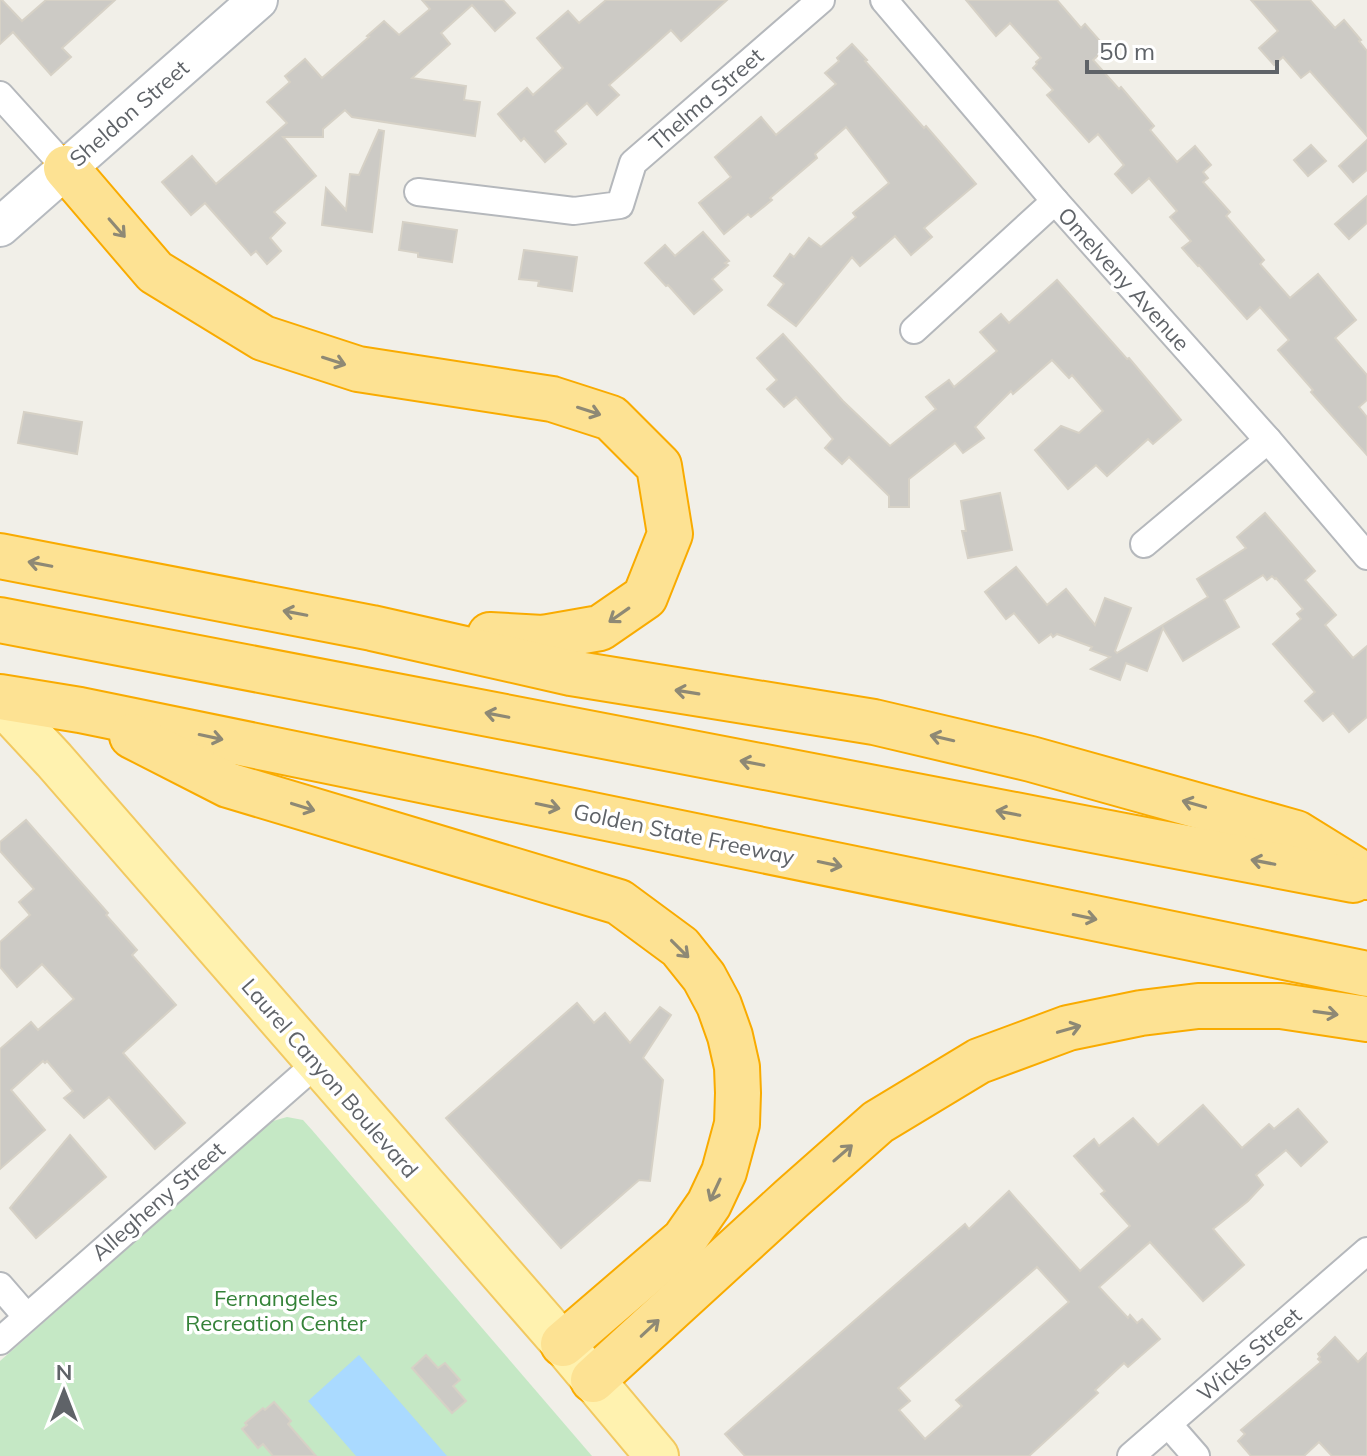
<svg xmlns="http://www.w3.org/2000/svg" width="1367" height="1456" viewBox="0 0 1367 1456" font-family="Mulish,sans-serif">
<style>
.green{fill:#c5e8c5}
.water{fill:#aadaff}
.building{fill:#cccac5;stroke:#d6d1c6;stroke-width:2;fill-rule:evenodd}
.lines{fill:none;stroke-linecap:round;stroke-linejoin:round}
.street-casing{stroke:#b5b8bc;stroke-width:30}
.secondary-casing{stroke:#b6babf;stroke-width:42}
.primary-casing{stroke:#f2c960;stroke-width:46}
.highway-casing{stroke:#f9ab00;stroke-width:48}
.street{stroke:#fff;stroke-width:26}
.secondary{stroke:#fff;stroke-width:38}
.primary{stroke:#fff2af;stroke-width:42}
.highway{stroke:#fde293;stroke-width:44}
.oneway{stroke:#8e8975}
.labels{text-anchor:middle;stroke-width:7;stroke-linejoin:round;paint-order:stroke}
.street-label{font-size:22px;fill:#5f6368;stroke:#fff}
.park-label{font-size:22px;fill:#348238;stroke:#fff}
</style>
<rect width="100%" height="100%" fill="#f1efe8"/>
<path class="green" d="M287 1117 303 1120 312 1130 592 1456H0V1361L263 1129 273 1121Z"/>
<path class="water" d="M359 1355 447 1456H356L308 1401Z"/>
<g class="building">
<path d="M0 0H2L22 21 46 0H115L62 48 71 57 51 75 13 32 0 44Z"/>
<path d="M422 0H503L515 13 495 31 472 5 441 33 450 44 412 78 466 86 464 100 480 102 475 136 352 117 345 110 323 129V137H283L316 176 274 212 285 223 270 238 281 251 267 264 256 251 251 255 205 203 191 215 162 182 192 156 216 184 287 123 267 102 290 82 285 76 305 59 322 78 369 37 367 36 384 21 399 35 430 9Z"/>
<path d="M606 0H727L681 41 671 30 651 48 609 85 619 95 597 115 587 103 555 131 566 144 545 162 524 138 521 141 498 114 527 88 533 95 563 68 537 38 568 11 579 23Z"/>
<path d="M966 0H1057L1081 28 1085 24 1106 48 1093 60 1119 89 1121 87 1154 126 1150 130 1177 162 1195 146 1211 165 1203 172 1208 178 1203 182 1230 212 1226 216 1264 260 1260 264 1290 298 1318 274 1356 320 1335 338 1367 375V400L1359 407 1367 417V455L1311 392 1313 390 1278 350 1289 340 1260 307 1247 319 1199 265 1198 266 1182 248 1191 241 1170 217 1177 211 1149 178 1132 193 1115 174 1124 165 1098 134 1089 142 1047 95 1053 90 1033 68 1037 64 1036 62 1041 58 1010 23 996 36Z"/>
<path d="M1251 0H1310L1335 28 1344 20 1361 40 1359 41 1367 51V136L1310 71 1301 78 1283 57 1274 65 1259 48 1278 31Z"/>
<path d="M852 44 867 60 865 61 924 128 926 126 976 184 924 228 932 237 911 255 895 236 860 266 852 257 796 326 768 305 784 284 774 276 790 254 794 257 809 238 821 247 856 217 853 213 889 183 846 127 815 154 817 158 770 198 772 200 751 217 748 214 724 234 699 203 731 177 715 157 761 117 776 135 836 84 825 73 839 61 837 58Z"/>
<path d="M379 130 384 131 372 232 322 225 326 188 346 210 350 174 359 175Z"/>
<path d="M1367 140V170L1353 182 1339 166Z"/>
<path d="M1311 145 1326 161 1308 176 1294 160Z"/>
<path d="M1367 196V223L1349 239 1335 224Z"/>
<path d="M403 222 457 230 452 262 418 257V253L399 250Z"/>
<path d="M703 232 729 261 725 263 728 265 712 279 722 290 694 314 668 285 666 286 645 263 665 245 675 256Z"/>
<path d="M524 250 577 257 572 291 538 286 539 281 519 279Z"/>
<path d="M1057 280 1127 359 1129 358 1181 420 1153 444 1148 439 1107 476 1096 465 1068 489 1035 450 1061 426 1079 433 1103 411 1072 375 1069 378 1052 360 1013 394 1011 391 975 427 984 438 963 453 955 443 909 479V507H889V496L849 457 842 464 825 448 833 439 796 397 784 407 767 389 777 380 757 358 783 334 843 401 890 446 936 409 926 397 949 380 954 387 997 351 980 332 1001 314 1009 323Z"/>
<path d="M24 412 82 422 77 454 18 443Z"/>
<path d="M1000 493 1012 550 968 558 962 531H966L961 501Z"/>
<path d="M1265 513 1315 571 1305 580 1336 615 1325 625 1353 658 1367 646V717L1349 732 1333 713 1323 721 1305 701 1315 692 1273 644 1301 619 1297 614 1303 609 1276 578 1275 579 1272 576 1267 580 1263 575 1224 600 1239 627 1183 661 1163 628 1147 671 1126 663 1120 680 1091 669 1110 657 1090 650 1092 647 1057 634 1053 637 1051 634 1039 643 1014 613 1006 619 985 592 1016 567 1047 605 1066 589 1095 625 1105 598 1131 608 1115 651 1117 653 1208 597 1197 579 1246 548 1237 537Z"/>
<path d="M26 820 108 913 106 915 137 950 132 955 176 1005 123 1053 185 1123 155 1149 109 1097 84 1118 64 1098 73 1091 47 1061 45 1063 43 1061 11 1090 45 1130 0 1169V1049L31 1022 38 1030 74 999 42 964 17 987 0 967V942L30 915 19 902 34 889 0 851V842Z"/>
<path d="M577 1003 594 1023 605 1013 630 1043 660 1007 671 1015 643 1058 663 1080 650 1181 639 1180 561 1248 446 1118Z"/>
<path d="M1203 1105 1242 1148 1269 1124 1274 1129 1298 1109 1327 1142 1301 1166 1286 1150 1256 1175 1263 1185 1248 1201 1213 1229 1244 1265 1203 1301 1150 1242 1099 1287 1128 1318 1130 1315 1137 1323 1142 1319 1160 1339 1128 1367 1124 1363 1095 1390 1098 1393 1029 1456H745L725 1434 965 1224 969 1229 1009 1191 1080 1271 1130 1226 1101 1194 1105 1191 1074 1156 1094 1139 1099 1146 1133 1118 1158 1145ZM1037 1267 1069 1302 956 1400 962 1406 925 1439 899 1410 910 1401 898 1388Z"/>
<path d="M70 1135 106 1177 36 1238 10 1208Z"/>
<path d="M1335 1337 1358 1362 1367 1353V1456H1332L1319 1442 1304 1456H1251L1238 1441 1245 1434 1241 1430 1321 1362 1318 1359 1320 1357 1318 1354Z"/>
<path d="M426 1355 438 1368 445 1363 460 1380 453 1386 466 1401 452 1413 412 1368Z"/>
<path d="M274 1402 291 1421 288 1424 316 1456H273L263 1444 258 1448 242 1429 247 1425 245 1423 263 1408 265 1410Z"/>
</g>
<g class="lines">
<defs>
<g id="street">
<path d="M884 0 1055 201 1268 440 1367 556"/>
<path d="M0 95 66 168"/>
<path d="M418 192 574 211 620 205 633 163 821 0"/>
<path d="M914 330 1055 201"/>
<path d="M1144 544 1268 440"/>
<path d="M0 1286 26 1316"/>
<path d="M0 1341 317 1063"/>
<path d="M1168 1424 1196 1456"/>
<path d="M1131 1456 1367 1251"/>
</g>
<path id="secondary" d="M0 227 258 0"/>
<path id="primary" d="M0 702 54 760 563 1344 657 1456"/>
<g id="highway">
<path d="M66 168 155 272 263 338 358 369 552 399 611 418 659 466 670 534 645 597 600 628 543 638 490 635"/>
<path d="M0 556 372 628 571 673 874 722 1031 759 1296 833 1367 877"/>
<path d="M0 620 1353 880"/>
<path d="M0 697 80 710 1367 974"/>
<path d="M132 736 228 785 619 902 680 947 704 977 719 1005 730 1036 737 1067 738 1093 737 1124 724 1172 709 1204 684 1240 563 1344"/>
<path d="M593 1380 792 1198 878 1122 979 1061 1068 1028 1141 1013 1198 1006H1281L1367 1019"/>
</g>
</defs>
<use href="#street" class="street-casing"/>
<use href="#secondary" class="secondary-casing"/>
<use href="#primary" class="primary-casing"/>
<use href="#highway" class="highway-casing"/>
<use href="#street" class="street"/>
<use href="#secondary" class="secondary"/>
<use href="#primary" class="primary"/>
<use href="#highway" class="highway"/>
</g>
<defs><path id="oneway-shaft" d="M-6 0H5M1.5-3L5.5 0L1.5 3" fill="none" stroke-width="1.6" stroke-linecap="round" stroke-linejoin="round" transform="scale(2)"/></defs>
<g class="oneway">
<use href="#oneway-shaft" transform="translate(117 228) rotate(49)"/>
<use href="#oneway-shaft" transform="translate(334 361) rotate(18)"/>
<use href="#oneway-shaft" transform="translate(589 411) rotate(18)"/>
<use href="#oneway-shaft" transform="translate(40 564) rotate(-169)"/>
<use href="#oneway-shaft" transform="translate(295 613) rotate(-169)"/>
<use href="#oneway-shaft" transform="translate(619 615) rotate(145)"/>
<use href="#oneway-shaft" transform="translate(687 692) rotate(-171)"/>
<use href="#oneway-shaft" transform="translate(497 715) rotate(-169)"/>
<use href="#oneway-shaft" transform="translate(211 737) rotate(12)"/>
<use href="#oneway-shaft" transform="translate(942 738) rotate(-167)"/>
<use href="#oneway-shaft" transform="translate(752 763) rotate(-169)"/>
<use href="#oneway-shaft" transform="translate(1194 804) rotate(-164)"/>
<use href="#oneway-shaft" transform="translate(548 806) rotate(12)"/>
<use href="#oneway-shaft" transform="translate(303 807) rotate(17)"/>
<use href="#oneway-shaft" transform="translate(1008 813) rotate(-169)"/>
<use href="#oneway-shaft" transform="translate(1263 862) rotate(-169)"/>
<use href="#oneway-shaft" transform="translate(830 864) rotate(12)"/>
<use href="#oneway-shaft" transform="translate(1085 917) rotate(12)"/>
<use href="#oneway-shaft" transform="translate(680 949) rotate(45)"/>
<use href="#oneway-shaft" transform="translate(1326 1013) rotate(8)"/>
<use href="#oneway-shaft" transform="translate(1069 1029) rotate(-16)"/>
<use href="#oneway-shaft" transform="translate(843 1153) rotate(-41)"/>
<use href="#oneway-shaft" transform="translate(715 1190) rotate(115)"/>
<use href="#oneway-shaft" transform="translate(650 1328) rotate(-43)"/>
</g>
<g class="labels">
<g class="street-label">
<text transform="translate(706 99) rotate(-41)" y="8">Thelma Street</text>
<text transform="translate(129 113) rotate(-41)" y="8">Sheldon Street</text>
<text transform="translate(1124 279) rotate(48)" y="8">Omelveny Avenue</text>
<text transform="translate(684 834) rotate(12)" y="8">Golden State Freeway</text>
<text transform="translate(330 1078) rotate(49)" y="8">Laurel Canyon Boulevard</text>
<text transform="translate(158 1201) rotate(-41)" y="8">Allegheny Street</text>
<text transform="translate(1249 1354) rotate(-41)" y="8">Wicks Street</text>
</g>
<g class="park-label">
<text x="276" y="1306">Fernangeles<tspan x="276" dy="25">Recreation Center</tspan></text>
</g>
</g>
<g transform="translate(64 1392)" stroke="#ffffff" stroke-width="6" paint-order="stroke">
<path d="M0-6L14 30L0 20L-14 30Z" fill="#5f6368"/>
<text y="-12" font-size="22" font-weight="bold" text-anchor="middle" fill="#5f6368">N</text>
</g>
<path d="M1087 60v12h190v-12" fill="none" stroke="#5f6368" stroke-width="4"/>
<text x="1099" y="60" font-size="24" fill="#5f6368" stroke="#ffffff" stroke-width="6" paint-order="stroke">50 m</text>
</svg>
